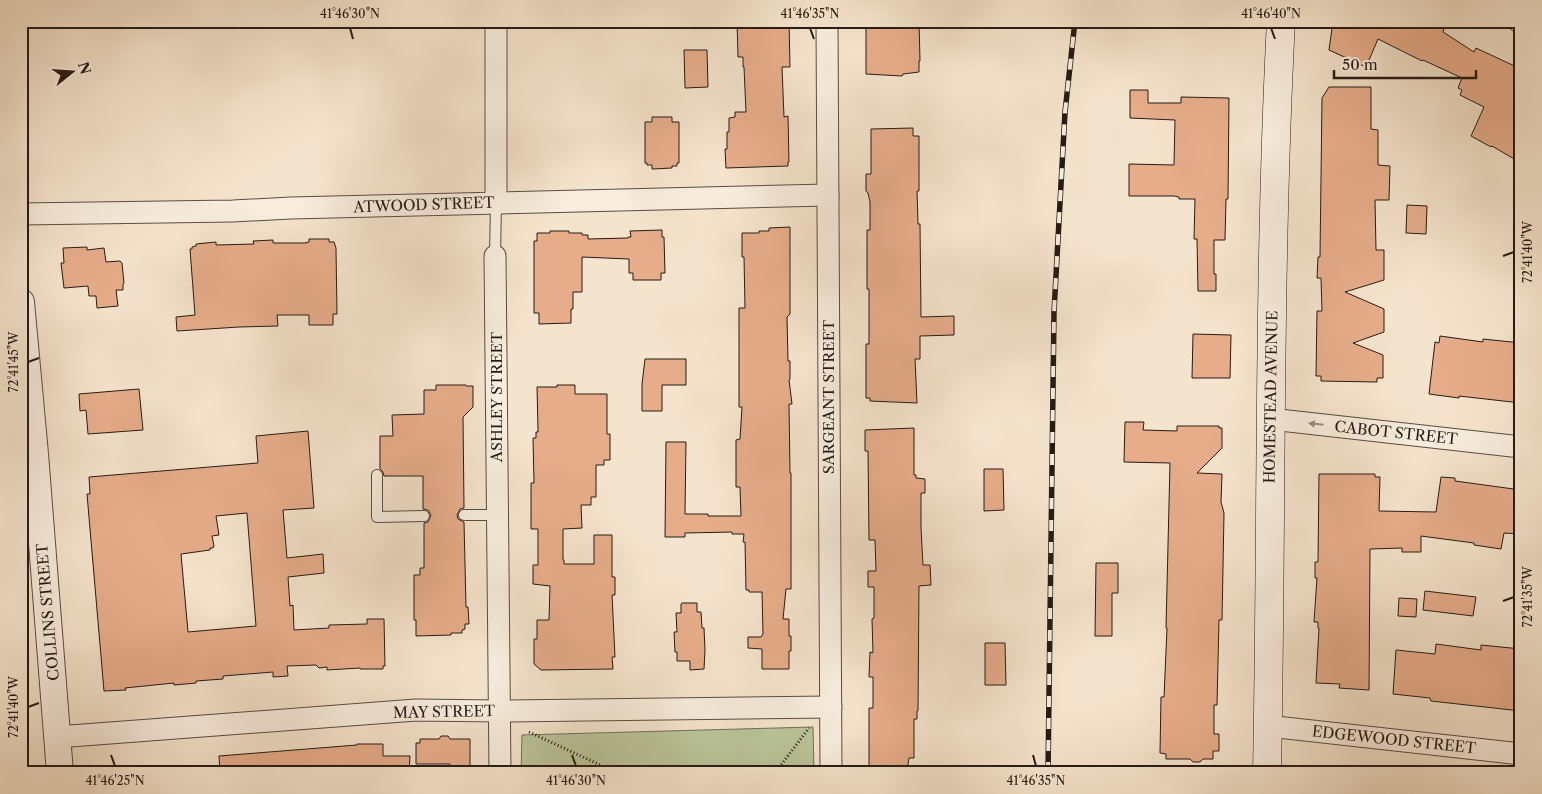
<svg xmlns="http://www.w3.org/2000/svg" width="1542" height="794" viewBox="0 0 1542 794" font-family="'Libre Caslon Text',serif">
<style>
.green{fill:#bac59a;stroke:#707058}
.building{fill:#e7ad8b;stroke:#261a16;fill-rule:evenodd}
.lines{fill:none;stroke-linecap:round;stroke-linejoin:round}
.service-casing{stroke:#5a4c44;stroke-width:12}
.minor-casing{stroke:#5a4c44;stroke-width:23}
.tertiary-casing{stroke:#5a4c44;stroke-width:28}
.secondary-casing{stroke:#261a16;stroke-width:29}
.path{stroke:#261a16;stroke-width:3;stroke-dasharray:1 2.5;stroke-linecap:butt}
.service{stroke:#f8edde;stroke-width:10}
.minor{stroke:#f8edde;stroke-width:21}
.tertiary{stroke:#f8edde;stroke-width:26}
.secondary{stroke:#f8edde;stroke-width:28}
.rail-casing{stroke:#261a16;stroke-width:5.5}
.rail{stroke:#f8edde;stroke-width:4;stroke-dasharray:11;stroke-linecap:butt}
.oneway{fill:#9a8e84}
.ticks{fill:none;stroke:#261a16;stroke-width:2}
.labels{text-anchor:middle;stroke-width:4.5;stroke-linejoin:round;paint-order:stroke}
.street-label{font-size:15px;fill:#261a16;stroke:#f8edde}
.neatline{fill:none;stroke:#261a16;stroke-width:2}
.ticks-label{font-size:12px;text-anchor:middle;fill:#261a16}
</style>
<rect width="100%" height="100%" fill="#f5e4cd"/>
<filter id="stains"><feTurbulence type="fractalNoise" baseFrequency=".004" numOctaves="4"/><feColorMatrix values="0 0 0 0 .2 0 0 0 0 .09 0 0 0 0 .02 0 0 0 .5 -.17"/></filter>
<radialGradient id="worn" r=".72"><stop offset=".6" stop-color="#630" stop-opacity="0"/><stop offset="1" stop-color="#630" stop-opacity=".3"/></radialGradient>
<path class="green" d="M813 727 814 773H521L522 735Z"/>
<g class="building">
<path d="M737 21H789L790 67H782L784 117 788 116 789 162H788V166L726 168 725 149H727V132H729V118L735 117V112H746L744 67H743V57H738Z"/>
<path d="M866 21H919L920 61H919V72L903 74 902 76 866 74Z"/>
<path d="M1333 21H1428L1444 29 1443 32 1474 52 1476 48 1521 69V163L1492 146 1491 147 1471 136 1484 107 1460 95 1462 90 1458 88 1462 78 1423 60 1422 61 1378 39 1366 67 1329 50Z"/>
<path d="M684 50H707L708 87 685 88Z"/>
<path d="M1329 87H1371V129L1378 130V165L1390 166 1389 200H1375L1376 250H1384V280L1345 292 1384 309V332L1353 343 1383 355V378H1377V382L1321 381V376H1316L1317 311H1322L1321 278H1317L1318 257H1320L1322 98Z"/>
<path d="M1130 90H1148V103H1181V97L1229 98 1228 199H1226L1225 240H1214V274H1216V291H1198L1197 239H1194L1195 199H1179V197L1174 196H1129V164L1174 165 1175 120 1130 118Z"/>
<path d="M652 117H672V122H679V163H677V166H672V168L652 169V165H647V163H645V122H652Z"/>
<path d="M913 128V136H919V191H917L918 224H920L921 317 954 316V335L920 336V359H915L917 403 870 401V398H866V344H869V289H867V230H870V202L868 193 866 191V174H871V129Z"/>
<path d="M1407 205 1427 206 1426 234 1406 233Z"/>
<path d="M790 227V314L787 317 788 361H790V379L789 380 792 404H789L790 473H791V589H786L783 619H789V636H791V651H789V669H762V649L748 648V637H761L763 634 762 592H749V590H746L745 542H743L744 534H732V532L685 533V537H665L666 442H686L685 514H708V516H741L740 487H736V440L740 439 742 407H739V308H745L744 257H742V233H759V231H769V228Z"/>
<path d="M662 230V237H664L665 273H661V280H633V273H629V259L582 257V292H573V309H571V323L539 324V313H534V241H537V233H550V231H569V233H582V235H588V239L628 238V237H631L630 231Z"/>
<path d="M309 239H329V242H334L336 248 337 314H333V325H309V315H277L278 326 239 327 177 331 176 317 195 315 190 249H192V247L196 246V244L216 242V245L254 244 253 241 273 240V243H305L309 242Z"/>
<path d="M87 247V250L104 248 106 262 120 261 122 263 124 283 123 284V290H116L118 306 97 308 96 296H89L88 286 64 288 61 263H64L63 248Z"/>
<path d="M1193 334 1231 335 1230 378H1192Z"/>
<path d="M1440 336 1483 342V339L1521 343V403L1459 396V398L1429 394 1435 342 1439 343Z"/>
<path d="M645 359H686V385H662V411H642V384Z"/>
<path d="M436 385H466V386H473V407L463 417 464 508 460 509 457 515 458 519 464 522 466 607H468L469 624H465V629L462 630V633H451V635L416 636V620H414V575H420V568H424V523L428 522 431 515 428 510 423 509V476H384L383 472 380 469V436H393L392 415 424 414V390H436Z"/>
<path d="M557 385H575V394H607V434H610V460H604V465H596V497H591V505H581L582 528 563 529V560H564V564H594V535H612V577H615V595H612L615 657H612L613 669 541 670 534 664V639H537V620H549L550 586 533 584V565H538V529H531V483H534L533 438H536V432H538V429L537 387H557Z"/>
<path d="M139 389 143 430 88 434 86 410 80 411 79 394Z"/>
<path d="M1125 422H1144L1143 430 1177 431V426H1219V428H1222V448L1197 473 1222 474 1221 502 1224 513 1222 620H1219L1217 705H1214V734H1219V751H1213V759H1203L1200 762H1193L1190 759H1166V754L1160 753 1161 697H1164L1167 628H1166L1170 463 1124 462Z"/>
<path d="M914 428V475H916V478L925 479V493H921V528L923 565H930L931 585 919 586 918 711H917V719H914V758H909L907 770H886V773H869V708H873V677H869L870 652 873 653 872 619 874 618V587H868V571H876L875 540H869L868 451H865V430Z"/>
<path d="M308 431 314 508 283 510 287 558 323 554 324 573 288 577 290 606 293 605 294 630 329 628V625L367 624V619H384L385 666H383V669H360V668L327 670V667L319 668 316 665 287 666 288 676 273 677V672L223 676V679L196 681V683L174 685V683L125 688 126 690 104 691 87 494H90L89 477 258 463 256 436ZM247 513 256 626 188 632 181 554 210 550V548H213L214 546 212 536 219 535 216 516Z"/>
<path d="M984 469H1003L1004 510 984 511Z"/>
<path d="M1319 474H1375V477H1380L1379 511 1436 512 1441 477 1455 478V481L1521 490V534L1504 533 1501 549 1474 545V543L1421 536V552H1402V548L1370 549 1369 690 1339 688 1340 684 1316 683 1319 628H1318V622H1314L1317 578H1315V562H1318Z"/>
<path d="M1096 563H1118V593H1112V636H1095Z"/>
<path d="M1425 591 1476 597 1473 616 1423 610Z"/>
<path d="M1399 598 1417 599 1416 617 1398 616Z"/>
<path d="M682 603H697V612H701L702 628H704L705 650 704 669 690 670V661H677V652H675L674 632H677L676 613H681V604Z"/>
<path d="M985 643H1005L1006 685H985Z"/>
<path d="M1436 644 1481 650V645L1521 649V711L1431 701 1430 698 1393 694 1396 650 1435 654Z"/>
<path d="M441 736H448L450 739H470V769H449L450 764H416V743H420V739H439Z"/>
<path d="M357 744H383V756H410L409 773H356L340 771V773H220L219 756 357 745Z"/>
</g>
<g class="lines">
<defs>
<g id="service">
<path d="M495 256 496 203"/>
<path d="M377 475V517L424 516"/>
<path d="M464 515H497"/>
</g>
<g id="minor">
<path d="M496 21V203"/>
<path d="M827 21 831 773"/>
<path d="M1518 21 1521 23"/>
<path d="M21 214 233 211 291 208 828 195"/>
<path d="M495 256 500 773"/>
<path d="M1270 419 1521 447"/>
<path d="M1268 726 1521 754"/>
<path d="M57 737 416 710 499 711 831 707"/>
</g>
<path id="tertiary" d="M21 302 35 454 60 773"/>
<path id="secondary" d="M1267 773C1272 522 1268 272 1281 21"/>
</defs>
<use href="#service" class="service-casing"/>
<use href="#minor" class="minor-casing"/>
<use href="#tertiary" class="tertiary-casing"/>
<use href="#secondary" class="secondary-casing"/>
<g class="path">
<path d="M21 679 31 678"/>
<path d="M529 732 598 764 613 773"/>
<path d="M741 770V773"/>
<path d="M775 773 809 728"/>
</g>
<use href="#service" class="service"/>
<use href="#minor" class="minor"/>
<use href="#tertiary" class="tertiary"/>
<use href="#secondary" class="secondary"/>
<defs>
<path id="rail" d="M1048 773 1054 312 1065 112 1075 21"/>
</defs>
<use href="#rail" class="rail-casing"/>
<use href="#rail" class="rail"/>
</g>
<defs><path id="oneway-solid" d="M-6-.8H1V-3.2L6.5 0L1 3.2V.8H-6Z" transform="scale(1.25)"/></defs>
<use class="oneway" href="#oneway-solid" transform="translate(1316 424) rotate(-174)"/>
<path class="ticks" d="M350 28 353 39M810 28 814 39M1271 28 1275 39M1503 256 1514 252M28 362 39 358M1503 601 1514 597M28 707 39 703M111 755 115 766M572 755 576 766M1033 755 1036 766"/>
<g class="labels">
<g class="street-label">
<text transform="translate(424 205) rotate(-2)" y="5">ATWOOD STREET</text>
<text transform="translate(497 397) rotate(-90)" y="5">ASHLEY STREET</text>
<text transform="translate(829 397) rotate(-90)" y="5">SARGEANT STREET</text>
<text transform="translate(1271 397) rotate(-89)" y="5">HOMESTEAD AVENUE</text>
<text transform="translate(1396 433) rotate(6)" y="5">CABOT STREET</text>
<text transform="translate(48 612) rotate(-95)" y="5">COLLINS STREET</text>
<text transform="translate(444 712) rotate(-1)" y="5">MAY STREET</text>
<text transform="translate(1394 740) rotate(6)" y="5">EDGEWOOD STREET</text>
</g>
</g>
<rect width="1542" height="794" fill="none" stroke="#f5e4cd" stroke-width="55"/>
<g transform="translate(72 72) rotate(73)" stroke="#f8edde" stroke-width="4" paint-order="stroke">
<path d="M0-4L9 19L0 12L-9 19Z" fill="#261a16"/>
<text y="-8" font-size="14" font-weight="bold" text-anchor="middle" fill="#261a16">N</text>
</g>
<path d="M1334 70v8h142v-8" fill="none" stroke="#261a16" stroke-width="2.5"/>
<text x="1342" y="70" font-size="15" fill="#261a16" stroke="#f8edde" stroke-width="4" paint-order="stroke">50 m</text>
<rect x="28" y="28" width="1486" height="738" class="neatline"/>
<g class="ticks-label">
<text x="350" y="18">41°46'30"N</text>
<text x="810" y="18">41°46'35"N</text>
<text x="1271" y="18">41°46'40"N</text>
<text transform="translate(1528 252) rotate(-90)" y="4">72°41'40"W</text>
<text transform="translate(14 362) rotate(-90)" y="4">72°41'45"W</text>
<text transform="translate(1528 597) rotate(-90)" y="4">72°41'35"W</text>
<text transform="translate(14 707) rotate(-90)" y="4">72°41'40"W</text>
<text x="115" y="785">41°46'25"N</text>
<text x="576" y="785">41°46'30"N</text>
<text x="1036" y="785">41°46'35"N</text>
</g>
<rect width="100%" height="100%" filter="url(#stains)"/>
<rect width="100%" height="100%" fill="url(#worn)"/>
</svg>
